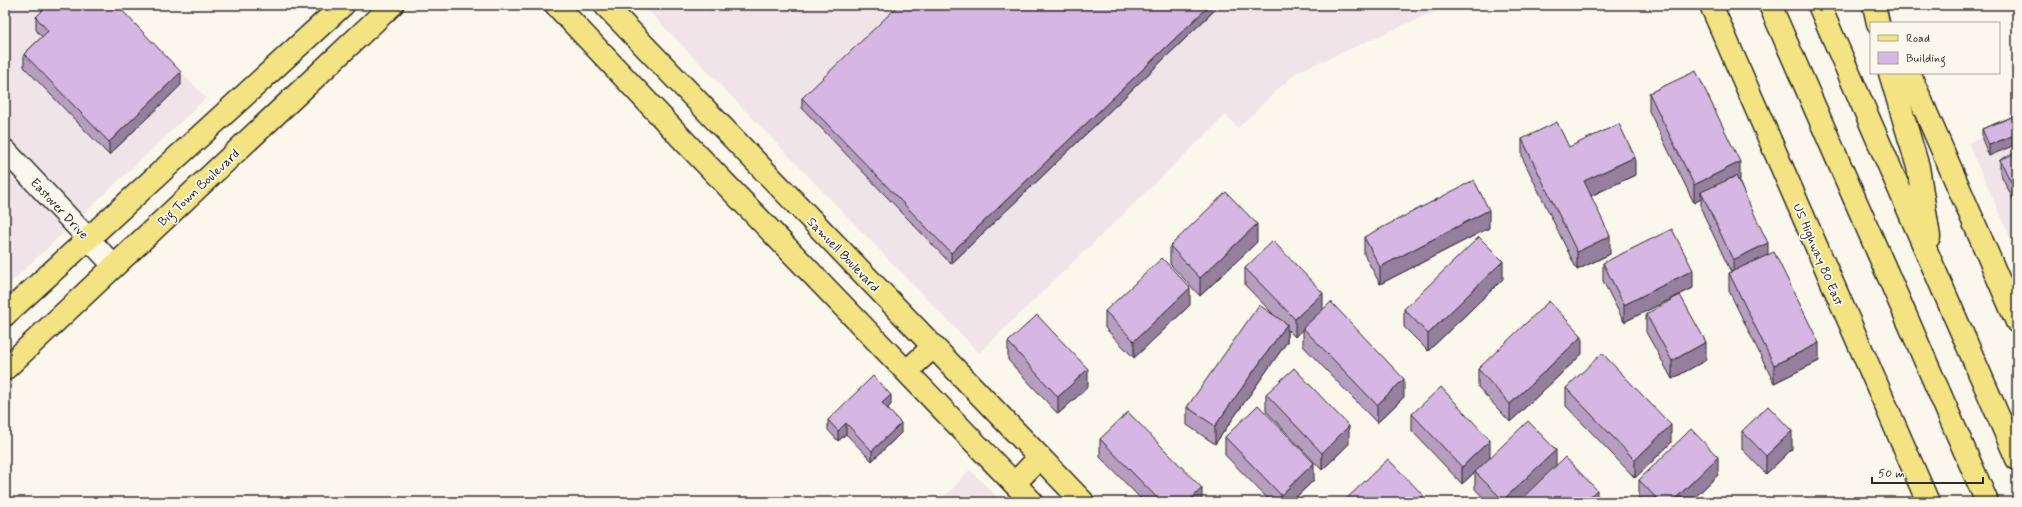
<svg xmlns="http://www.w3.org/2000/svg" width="2022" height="507" viewBox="0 0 2022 507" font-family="Mynerve,sans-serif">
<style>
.built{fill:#f0e4e9}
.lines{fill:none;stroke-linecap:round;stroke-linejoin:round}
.minor-casing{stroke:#2b2b2b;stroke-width:24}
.major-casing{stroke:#2b2b2b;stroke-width:25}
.highway-casing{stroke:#2b2b2b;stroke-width:25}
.minor{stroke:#fbf7ec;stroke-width:21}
.major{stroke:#f4e382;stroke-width:22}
.highway{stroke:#f4e382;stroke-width:22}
.wall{fill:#b89dc2;stroke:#2b2b2b}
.shaded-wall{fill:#967f9e;stroke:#2b2b2b}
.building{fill:#d6b6e2;stroke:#2b2b2b}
.labels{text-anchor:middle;stroke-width:3.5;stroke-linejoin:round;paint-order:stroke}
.street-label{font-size:13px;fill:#2b2b2b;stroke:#fbf7ec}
</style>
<rect width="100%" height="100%" fill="#fbf7ec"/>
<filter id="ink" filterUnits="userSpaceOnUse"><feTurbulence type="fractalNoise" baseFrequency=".025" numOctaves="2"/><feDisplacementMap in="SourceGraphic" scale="8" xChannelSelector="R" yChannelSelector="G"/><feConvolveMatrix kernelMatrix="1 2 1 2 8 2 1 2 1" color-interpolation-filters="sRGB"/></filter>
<g filter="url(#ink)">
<g class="built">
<path d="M5 5H117L206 98 5 288Z"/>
<path d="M643 5H1450L1295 73 1238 128 1226 115 979 353Z"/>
<path d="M2017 123V252L1968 143Z"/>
<path d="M970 470 1002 502H939Z"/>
</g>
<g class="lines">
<defs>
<path id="minor" d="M5 150 114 266"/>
<g id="major">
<path d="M556 5 687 144 1032 502"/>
<path d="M605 5 1083 502"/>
<path d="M1711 5 1928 502"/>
<path d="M1909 73 2017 322"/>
<path d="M5 315 343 5"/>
<path d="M5 369 392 5"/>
<path d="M907 371 933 347"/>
<path d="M1015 483 1040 457"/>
</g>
<g id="highway">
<path d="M1770 5 1987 502"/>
<path d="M1819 5 2017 459"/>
<path d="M1874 5 1878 23"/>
<path d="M1890 73 1918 167 1929 237"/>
</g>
</defs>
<use href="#minor" class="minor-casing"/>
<use href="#major" class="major-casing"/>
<use href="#highway" class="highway-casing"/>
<use href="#minor" class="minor"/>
<use href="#major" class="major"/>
<use href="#highway" class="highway"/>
</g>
<g class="wall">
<path d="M706 5H716L711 10Z"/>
<path d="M1220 5 951 264 802 108V98Z"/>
<path d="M36 17 181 85 109 155 24 67V54L42 37 36 30Z"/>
<path d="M1649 93 1740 180 1739 181 1768 255 1819 361 1774 383 1729 291V273L1731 272 1701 209V199L1694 203 1649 111Z"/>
<path d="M2017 115 1989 156 1982 139V129Z"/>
<path d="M1522 139 1569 147 1635 175 1591 196 1610 254 1577 270 1522 157Z"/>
<path d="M2017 152 2014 201 2000 173V160Z"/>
<path d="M1489 228 1380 284 1364 254V237Z"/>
<path d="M1257 242 1200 296 1170 264V246Z"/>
<path d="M1603 263 1693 288 1624 322 1603 281Z"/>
<path d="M1245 268 1323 310 1404 397 1377 423 1303 346V329L1295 337 1287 329V342L1215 444 1187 425V407L1273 314 1245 285Z"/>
<path d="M1503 279 1428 351 1404 327V309Z"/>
<path d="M1190 305 1134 358 1105 328V311Z"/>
<path d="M1646 314 1706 360 1672 379 1646 332Z"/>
<path d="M1008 342 1088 387 1058 414 1008 360Z"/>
<path d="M1582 354 1510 422 1478 387V369Z"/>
<path d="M1566 388 1671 443 1635 478 1566 406Z"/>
<path d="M1266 394 1349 444 1322 470 1266 411Z"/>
<path d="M891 405 888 408 901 433 872 461 846 434 838 441 828 430V420Z"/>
<path d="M1412 414 1490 457 1556 466 1597 502H1487L1475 489V472L1476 471 1462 484 1412 431Z"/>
<path d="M1742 431 1792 449 1766 474 1742 449Z"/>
<path d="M1225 437 1314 480 1291 502H1271L1225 455Z"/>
<path d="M1100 439 1202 502H1144L1100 457Z"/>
<path d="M1718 475 1690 502H1643L1639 498V480Z"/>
</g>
<g class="shaded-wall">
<path d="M711 5H716L711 10Z"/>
<path d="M1210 5H1220L951 264V253Z"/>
<path d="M181 72V85L109 155V142Z"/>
<path d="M2017 134V144L1989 156V145Z"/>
<path d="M1635 157V175L1584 199V181Z"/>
<path d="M1740 162V180L1704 198 1701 192V199L1694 203V185Z"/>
<path d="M2017 186V199L2014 201V188Z"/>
<path d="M1489 210V228L1380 284V267Z"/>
<path d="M1257 224V242L1200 296V278Z"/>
<path d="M1610 236V254L1577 270V252Z"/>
<path d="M1768 243V261L1733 277V260Z"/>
<path d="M1503 261V279L1428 351V334Z"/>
<path d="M1693 270V288L1624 322V305Z"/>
<path d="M1190 288V305L1134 358V341Z"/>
<path d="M1323 293V311L1295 337V319Z"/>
<path d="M1287 324V342L1215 444V426Z"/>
<path d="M1582 336V354L1510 422V404Z"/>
<path d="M1706 342V360L1672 379V361Z"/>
<path d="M1819 343V361L1774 383V365Z"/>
<path d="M1088 369V387L1058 414V397Z"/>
<path d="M1404 379V397L1377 423V405Z"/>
<path d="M891 395V405L882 413V403Z"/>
<path d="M846 423V434L838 441V431Z"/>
<path d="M901 423V433L872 461V451Z"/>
<path d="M1671 425V443L1635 478V460Z"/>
<path d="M1349 426V444L1322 470V453Z"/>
<path d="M1792 431V449L1766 474V456Z"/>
<path d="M1490 440V458L1462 484V467Z"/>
<path d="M1556 450V468L1520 502H1503V500Z"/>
<path d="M1718 457V475L1690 502H1672Z"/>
<path d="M1314 463V480L1291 502H1281V495Z"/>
<path d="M1202 488V502H1188Z"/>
<path d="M1597 490V502H1584Z"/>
<path d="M1423 495V502H1416Z"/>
</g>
<g class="building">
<path d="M48 5H117L181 72 109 142 24 54 48 31 36 17Z"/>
<path d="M899 5H1210L951 253 802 98Z"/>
<path d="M1696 71 1740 162 1694 185 1649 93Z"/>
<path d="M2017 115V134L1989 145 1982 129Z"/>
<path d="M1557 122 1569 147 1619 124 1635 157 1584 181 1610 236 1577 252 1522 139Z"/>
<path d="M2017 152V186L2014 188 2000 160Z"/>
<path d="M1736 176 1768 243 1733 260 1701 192Z"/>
<path d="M1474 180 1489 210 1380 267 1364 237Z"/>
<path d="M1226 192 1257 224 1200 278 1170 246Z"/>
<path d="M1672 229 1693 270 1624 305 1603 263Z"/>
<path d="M1479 237 1503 261 1428 334 1404 309Z"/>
<path d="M1273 241 1323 293 1295 319 1245 268Z"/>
<path d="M1774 252 1819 343 1774 365 1729 273Z"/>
<path d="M1162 258 1190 288 1134 341 1105 311Z"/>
<path d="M1680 295 1706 342 1672 361 1646 314Z"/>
<path d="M1549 301 1582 336 1510 404 1478 369Z"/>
<path d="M1331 302 1404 379 1377 405 1303 328Z"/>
<path d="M1259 305 1287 324 1215 426 1187 407Z"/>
<path d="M1037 315 1088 369 1058 397 1008 342Z"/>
<path d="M1602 353 1671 425 1635 460 1566 388Z"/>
<path d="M1294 368 1349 426 1322 453 1266 394Z"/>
<path d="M873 376 891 395 882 403 901 423 872 451 846 423 838 431 828 420Z"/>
<path d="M1441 387 1490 440 1462 467 1412 414Z"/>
<path d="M1258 405 1314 463 1281 495 1225 437Z"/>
<path d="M1768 406 1792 431 1766 456 1742 431Z"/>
<path d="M1128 412 1202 488 1188 502H1161L1100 439Z"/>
<path d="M1528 421 1556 450 1503 500 1475 472Z"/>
<path d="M1691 429 1718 457 1672 502H1660L1639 480Z"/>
<path d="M1565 457 1597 490 1584 502H1518Z"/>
<path d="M1388 459 1423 495 1416 502H1343Z"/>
<path d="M1210 498 1214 502H1206Z"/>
</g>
</g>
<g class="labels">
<g class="street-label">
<text transform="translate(198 187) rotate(-43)" y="5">Big Town Boulevard</text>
<text transform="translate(60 208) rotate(47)" y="5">Eastover Drive</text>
<text transform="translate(844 254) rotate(46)" y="5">Samuell Boulevard</text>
<text transform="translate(1819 254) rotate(67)" y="5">US Highway 80 East</text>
</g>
</g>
<rect width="2022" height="507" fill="none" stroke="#fbf7ec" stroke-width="20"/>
<rect x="10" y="10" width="2002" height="487" fill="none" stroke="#2b2b2b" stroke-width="1.5" filter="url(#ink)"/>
<rect x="1870" y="22" width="130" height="52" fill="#fbf7ec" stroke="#a8a59f"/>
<rect x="1878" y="35" width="20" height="6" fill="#f4e382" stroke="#a8a59f"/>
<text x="1906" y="42" font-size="12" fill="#2b2b2b">Road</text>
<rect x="1878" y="52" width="20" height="12" fill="#d6b6e2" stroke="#a8a59f"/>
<text x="1906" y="62" font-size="12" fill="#2b2b2b">Building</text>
<path d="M1872 477v6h111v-6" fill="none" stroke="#2b2b2b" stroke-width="2"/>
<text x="1878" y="477" font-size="12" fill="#2b2b2b" stroke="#fbf7ec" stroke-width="3" paint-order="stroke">50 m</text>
</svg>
